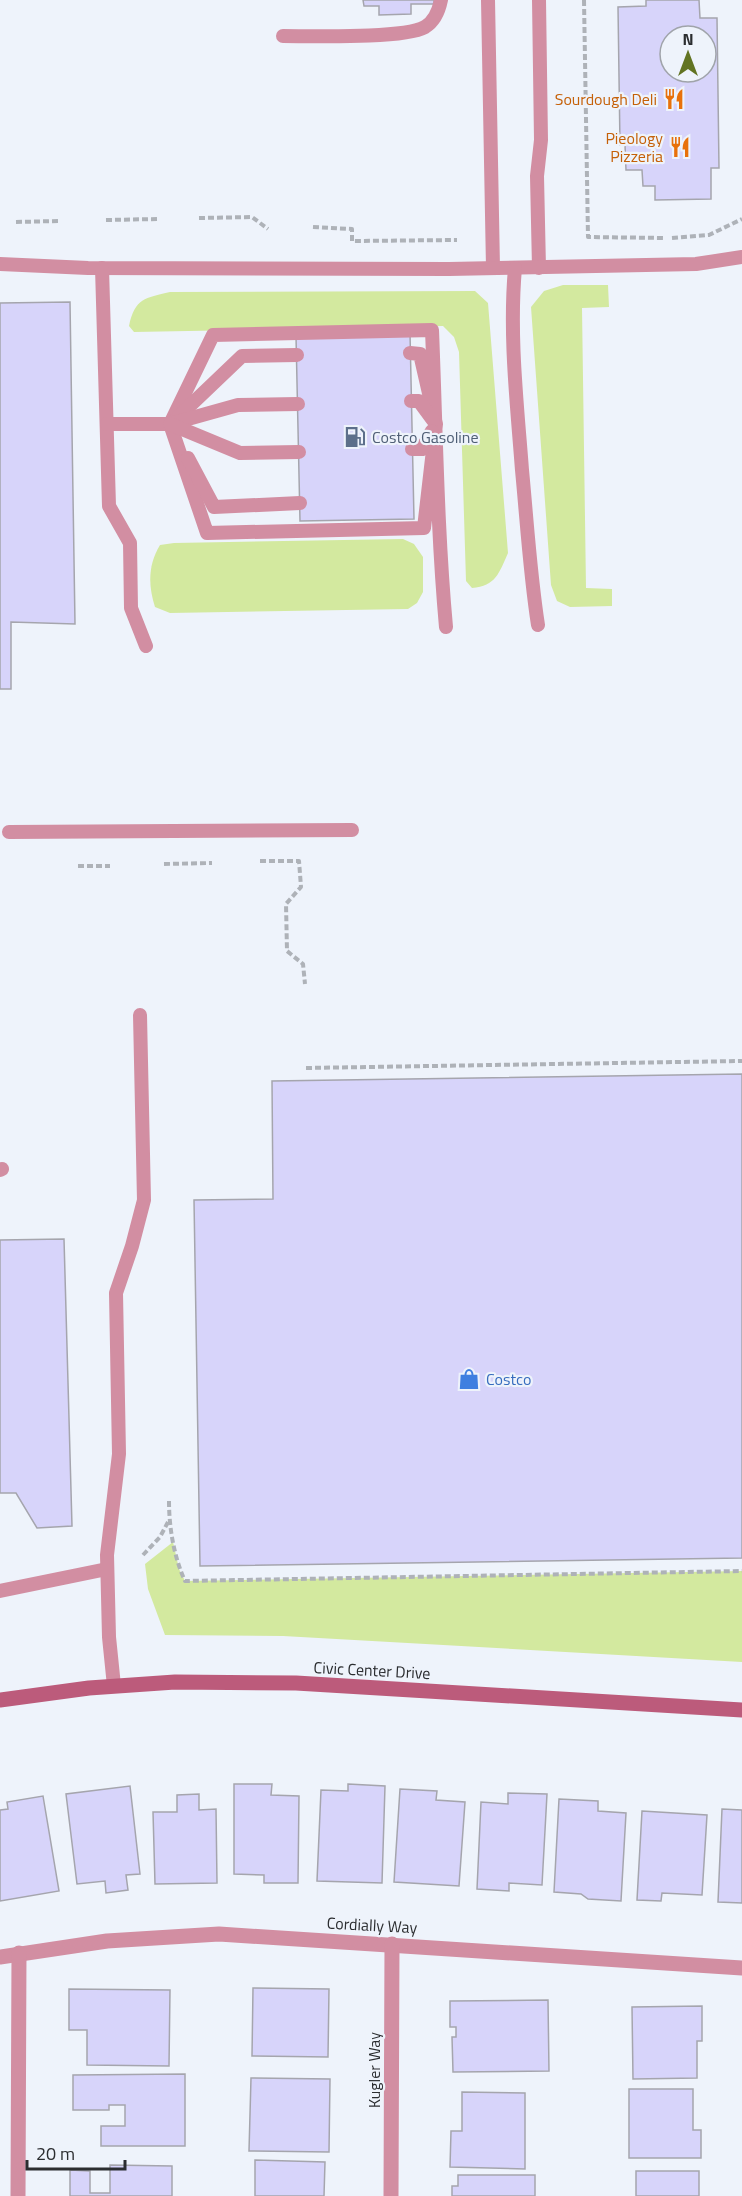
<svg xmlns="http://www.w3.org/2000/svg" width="742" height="2196" viewBox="0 0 742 2196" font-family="'Titillium Web',sans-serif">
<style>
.green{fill:#d3e99f}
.building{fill:#d7d4fa;stroke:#a5a5ad;stroke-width:1.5;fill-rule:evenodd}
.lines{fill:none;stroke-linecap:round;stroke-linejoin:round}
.path{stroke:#aeb2b8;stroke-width:4;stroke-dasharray:6 3;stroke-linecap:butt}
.lane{stroke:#d28ea2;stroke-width:14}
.street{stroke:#d28ea2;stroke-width:15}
.secondary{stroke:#bc5b7b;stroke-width:15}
.labels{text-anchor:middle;stroke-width:4.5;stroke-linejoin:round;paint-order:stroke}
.food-label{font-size:16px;fill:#c56008;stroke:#eef3fb;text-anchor:end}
.service-label{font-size:16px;fill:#4e5e75;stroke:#eef3fb;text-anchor:start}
.shop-label{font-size:16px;fill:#366cbe;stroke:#eef3fb;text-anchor:start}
.street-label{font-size:16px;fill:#2b2d30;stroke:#eef3fb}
</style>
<rect width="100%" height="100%" fill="#eef3fb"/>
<g class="green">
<path d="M563 285H608L609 307 582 308 586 588 612 589V606L570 607 557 601 551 585 531 307 544 291Z"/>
<path d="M475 291 488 303 508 553C499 573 496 586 472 588L466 581 459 352 454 337 443 326 134 332 129 326C135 298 145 298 170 292Z"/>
<path d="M403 539 414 544 423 557V592L417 603 408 609 170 613 155 607C148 585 148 565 160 545L174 543Z"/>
<path d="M173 1542 179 1569 185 1581 742 1571V1662L283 1636 165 1635 148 1589 145 1564Z"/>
</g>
<g class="building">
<path d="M363 0H434V4H411V14L379 15V6H364Z"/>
<path d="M646 0H699L700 18H717L719 168H711V199L655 200V186H643L642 170H626L625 145H620L618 7 646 6ZM670 36H706V72H670Z"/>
<path d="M70 302 75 624 11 622V689H0V303Z"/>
<path d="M410 333 414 519 300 521 296 336Z"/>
<path d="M742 1074V1558L200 1566 194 1200 273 1199 272 1081Z"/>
<path d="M64 1239 72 1526 37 1528 16 1493H0V1240Z"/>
<path d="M234 1784H272L271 1795 299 1796 298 1883H264V1875L234 1874Z"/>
<path d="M348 1784 385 1786 382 1883 317 1881 321 1790 348 1791Z"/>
<path d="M130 1786 140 1874 126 1875 128 1890 106 1893 105 1881 77 1884 66 1794Z"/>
<path d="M400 1789 437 1791 436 1800 465 1802 459 1886 394 1882Z"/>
<path d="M508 1793 547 1794 542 1885 509 1883V1891L477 1889 481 1802 508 1804Z"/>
<path d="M199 1794V1810L216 1809 217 1883 155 1884 153 1812H177V1795Z"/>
<path d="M43 1796 59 1891 0 1901V1810L8 1809 7 1802Z"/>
<path d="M559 1799 598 1801V1811L626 1813 621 1901 588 1899 581 1894 554 1892Z"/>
<path d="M722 1809 742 1810V1903L718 1902Z"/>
<path d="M642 1811 707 1815 702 1895 662 1893 661 1901 637 1900Z"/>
<path d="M253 1988 329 1989 328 2057 252 2056Z"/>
<path d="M69 1989 170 1990 169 2066 87 2065V2030H69Z"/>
<path d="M548 2000 549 2071 453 2072 452 2037H456V2027H450V2001Z"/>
<path d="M702 2006V2041H697V2078L633 2079 632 2007Z"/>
<path d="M185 2074V2146H101V2126H125V2105H109V2110H73V2075Z"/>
<path d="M251 2078 330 2079 329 2152 249 2151Z"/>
<path d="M629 2089H693V2130H701V2158H629Z"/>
<path d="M462 2092 525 2093V2169L450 2167 451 2131H462Z"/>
<path d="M255 2160 325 2162 324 2196H255Z"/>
<path d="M110 2165 172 2166V2196H70V2170L90 2171V2193H110Z"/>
<rect x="636" y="2171" width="63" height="25"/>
<path d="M458 2175H535V2196H452V2186H458Z"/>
</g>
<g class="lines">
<g class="path">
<path d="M584 0 588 237 665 238"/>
<path d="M199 218 252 217 268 229"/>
<path d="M106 220 158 219"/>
<path d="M16 222 59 221"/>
<path d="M313 227 352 229V241L457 240"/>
<path d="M672 238 709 235 742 219"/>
<path d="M260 861H299L301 887 286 904 287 951 303 964 305 984"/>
<path d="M164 864 212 863"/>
<path d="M78 866H110"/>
<path d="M306 1068 742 1061"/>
<path d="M169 1501C169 1528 174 1557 185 1581L742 1571"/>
<path d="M143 1555 160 1537 168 1522"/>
</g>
<g class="lane">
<path d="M488 0 493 268"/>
<path d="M539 0 541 140 537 176 539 268"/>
<path d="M283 36C313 36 403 39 425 27 435 21 439 10 441 0"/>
<path d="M0 264 88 268 449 269 696 264 742 257"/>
<path d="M102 268 109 506 130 543 131 608 146 646"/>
<path d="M515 268C509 335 517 403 522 470 527 522 530 574 538 625"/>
<path d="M410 353 420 354 436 424 424 528 207 533 170 424 213 335 432 330C436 428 437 528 446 627"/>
<path d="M411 401H419L433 420"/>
<path d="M176 419 242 356 297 355"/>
<path d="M107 424H170L238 405 298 404"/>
<path d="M170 424 240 453 299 452"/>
<path d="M412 449H422L432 431"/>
<path d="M188 458 214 507 300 503"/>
<path d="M9 832 352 830"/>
<path d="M0 1170 2 1169"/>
<path d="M0 1591 107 1569"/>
<path d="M114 1686 109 1637 107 1555 119 1454 116 1293 132 1246 144 1200 140 1015"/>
</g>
<g class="street">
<path d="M0 1957 107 1941 219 1934 742 1968"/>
<path d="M18 2196 19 1953"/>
<path d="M391 2196 392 1944"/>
</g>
<path class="secondary" d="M0 1700 89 1688 175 1682 296 1683 742 1710"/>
</g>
<defs>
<symbol id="restaurant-bare" viewBox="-9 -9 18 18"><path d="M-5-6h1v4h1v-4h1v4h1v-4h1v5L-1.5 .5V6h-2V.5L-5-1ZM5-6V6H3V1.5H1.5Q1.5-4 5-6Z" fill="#e8710a" stroke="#eef3fb" stroke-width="2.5" paint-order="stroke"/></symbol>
<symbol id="fuel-bare" viewBox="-9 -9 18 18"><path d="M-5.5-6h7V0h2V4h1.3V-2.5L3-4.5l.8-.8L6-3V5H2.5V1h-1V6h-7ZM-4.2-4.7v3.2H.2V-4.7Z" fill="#5c6f8a" stroke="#eef3fb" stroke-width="2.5" paint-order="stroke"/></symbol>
<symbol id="shop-bare" viewBox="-9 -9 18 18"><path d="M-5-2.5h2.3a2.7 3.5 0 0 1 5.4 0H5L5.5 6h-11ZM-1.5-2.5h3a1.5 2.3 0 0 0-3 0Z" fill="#3f7fe0" stroke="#eef3fb" stroke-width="2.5" paint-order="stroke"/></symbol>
</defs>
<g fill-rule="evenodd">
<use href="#restaurant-bare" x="659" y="84" width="30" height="30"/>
<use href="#restaurant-bare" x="665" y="132" width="30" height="30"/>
<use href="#fuel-bare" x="340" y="422" width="30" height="30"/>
<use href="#shop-bare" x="454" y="1364" width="30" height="30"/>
</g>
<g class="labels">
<g class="food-label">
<text x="657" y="105">Sourdough Deli</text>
<text x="663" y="144">Pieology<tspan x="663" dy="18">Pizzeria</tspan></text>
</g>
<g class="service-label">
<text x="372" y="443">Costco Gasoline</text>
</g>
<g class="shop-label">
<text x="486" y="1385">Costco</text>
</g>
<g class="street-label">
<text transform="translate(372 1670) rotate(3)" y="6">Civic Center Drive</text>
<text transform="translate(372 1925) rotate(3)" y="6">Cordially Way</text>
<text transform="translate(374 2070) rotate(-90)" y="6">Kugler Way</text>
</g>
</g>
<g transform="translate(688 54)"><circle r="28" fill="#eef3fb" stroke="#a0a4aa" stroke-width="1.5"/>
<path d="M0-4.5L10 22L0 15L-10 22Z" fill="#627422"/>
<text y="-9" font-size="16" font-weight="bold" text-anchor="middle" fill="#2b2d30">N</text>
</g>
<path d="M27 2160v9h98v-9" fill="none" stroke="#2b2d30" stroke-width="3"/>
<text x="36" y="2160" font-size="18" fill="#2b2d30" stroke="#eef3fb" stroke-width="4.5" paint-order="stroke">20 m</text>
</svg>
